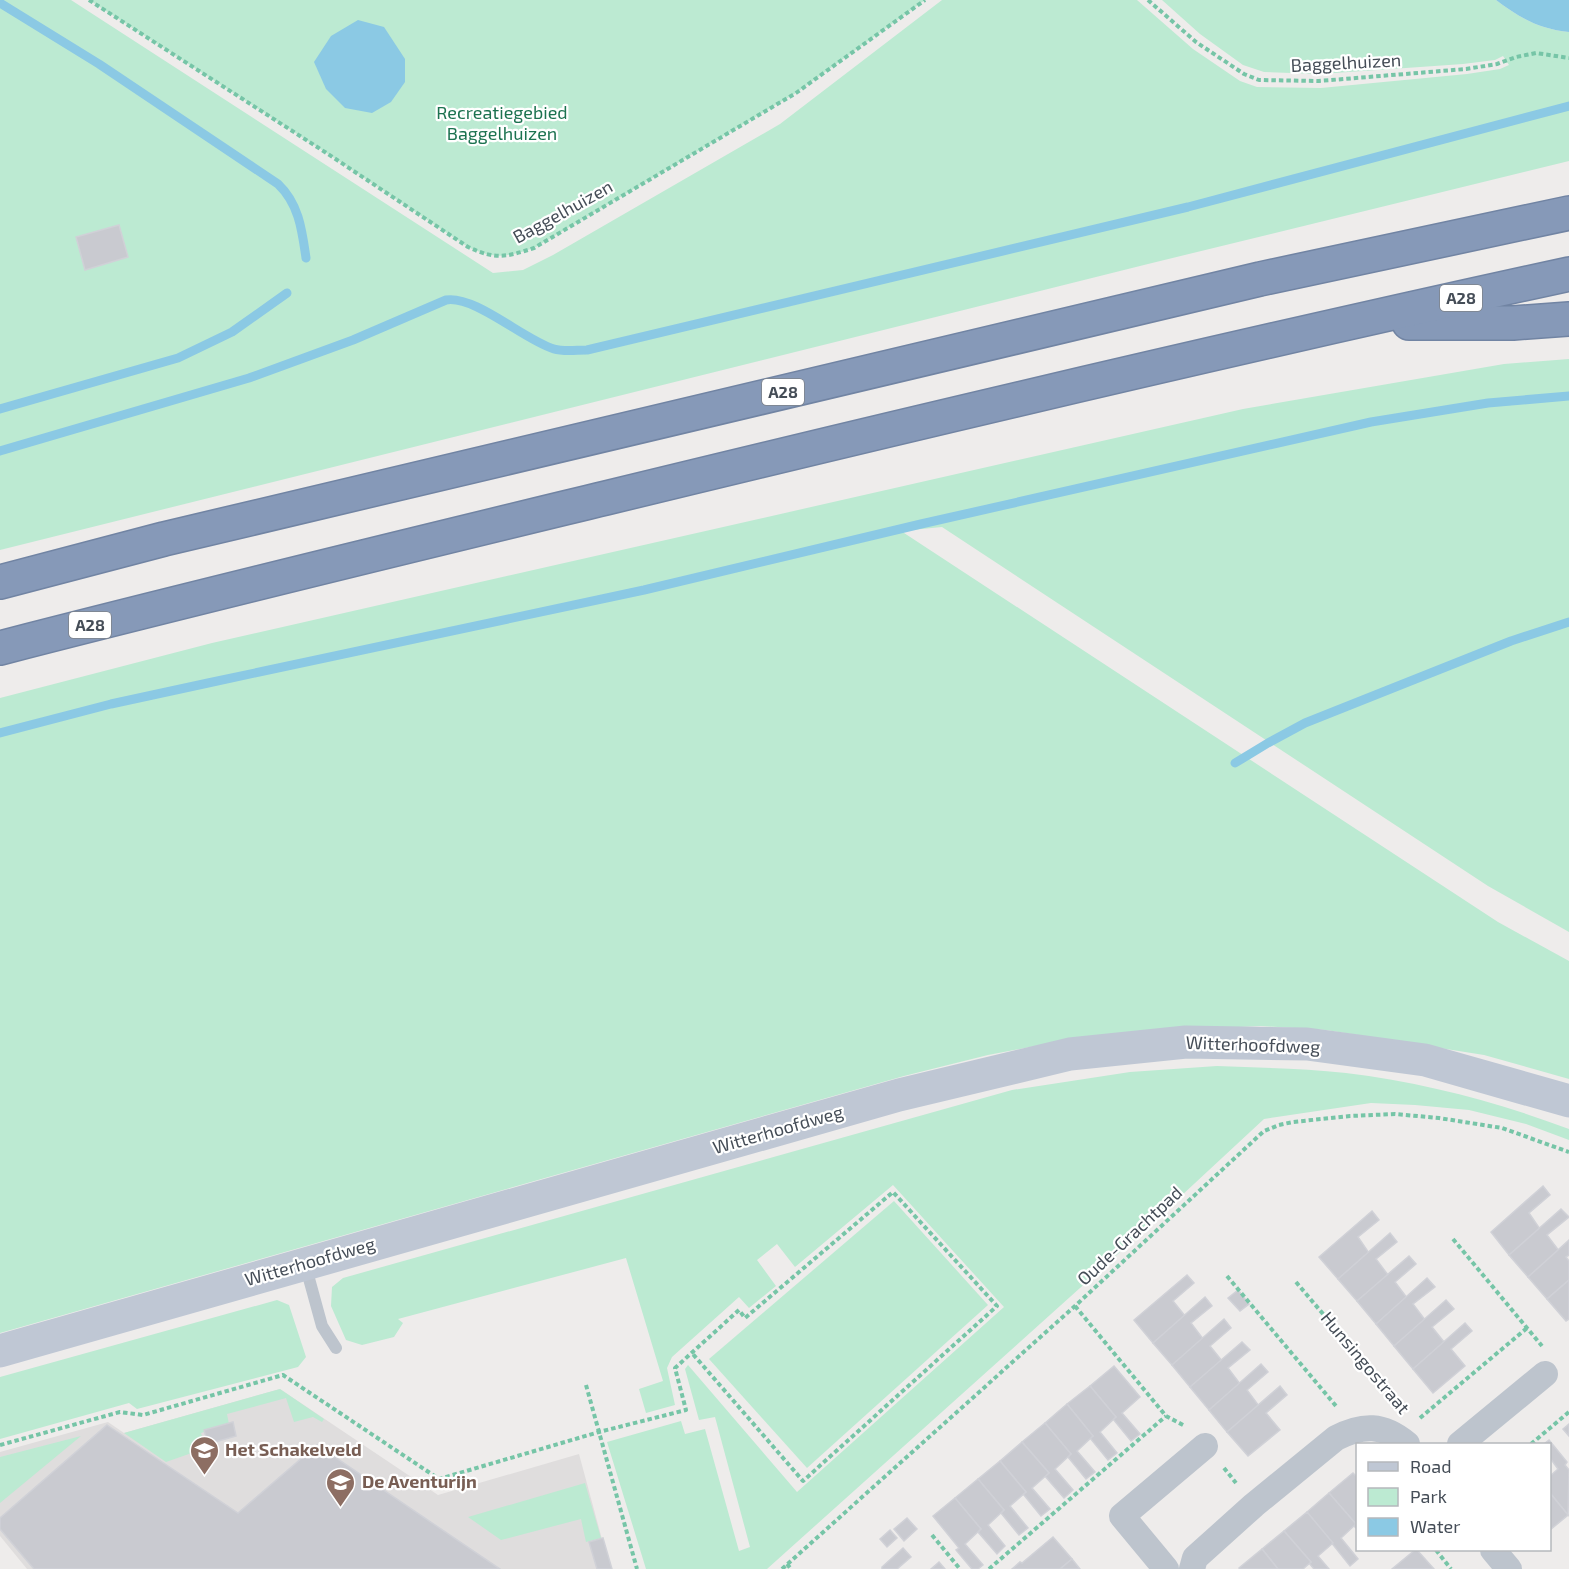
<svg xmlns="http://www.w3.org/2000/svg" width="1569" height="1569" viewBox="0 0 1569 1569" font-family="'Exo 2',sans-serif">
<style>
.education{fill:#dfdddd}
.green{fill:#bcead2}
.water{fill:#8bc9e4}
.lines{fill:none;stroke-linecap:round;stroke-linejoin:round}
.stream{stroke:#8bc9e4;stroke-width:9}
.building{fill:#c9cad0;stroke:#d0d1d7;stroke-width:1.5}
.highway-casing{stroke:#7184a3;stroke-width:36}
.path{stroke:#76c5a7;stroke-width:4;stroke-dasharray:4.5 3;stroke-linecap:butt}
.lane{stroke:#bdc4cd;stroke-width:12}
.street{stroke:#bdc4cd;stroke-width:26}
.secondary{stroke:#bfc7d4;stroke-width:33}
.highway{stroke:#8699b8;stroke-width:33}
.labels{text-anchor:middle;stroke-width:4.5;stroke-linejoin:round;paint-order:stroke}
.shield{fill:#fff;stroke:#7d8289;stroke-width:1.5}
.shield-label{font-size:16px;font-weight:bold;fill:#454d57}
.street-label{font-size:18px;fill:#454d57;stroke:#fff}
.park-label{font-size:18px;fill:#1c7250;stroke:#fff}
.education-label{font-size:18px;font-weight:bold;fill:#785e54;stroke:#fff;text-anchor:start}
</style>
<rect width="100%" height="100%" fill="#eeeceb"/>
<path class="education" d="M280 1389 438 1495 579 1454 610 1569H27L0 1536V1452L108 1422 124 1433Z"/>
<g class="green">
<path d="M0 0H71L493 273 523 270 553 255 780 124 942 0H1137L1193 49 1240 81 1257 87 1321 88 1467 74 1500 69 1509 65 1503 56 1495 60 1463 64 1320 74 1264 72 1243 65 1200 34 1162 0H1496C1520 18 1539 29 1569 32V102L1567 103H1569V161L1148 264 0 550Z"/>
<path d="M89 0H925L796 93 534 248C506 257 496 260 468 247L328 154Z"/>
<path d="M1569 359V932L1488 886 942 527 901 531 1498 922 1569 961V1079L1484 1055 1326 1030 1261 1026 1127 1032 1061 1041 988 1055 904 1076 0 1333V698L212 643 1243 409 1504 364Z"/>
<path d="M1217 1066C1260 1068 1303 1068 1346 1073 1422 1082 1497 1102 1569 1129V1140L1526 1124 1469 1110 1415 1105 1371 1103 1264 1119 1139 1235 767 1569H646L607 1442 681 1421 685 1434 705 1429 739 1551 750 1547 715 1417 699 1420 685 1369 688 1365 797 1492 1004 1307 893 1185 795 1267 777 1244 757 1260 776 1286 749 1308 739 1297 672 1357 667 1368 675 1405 646 1413 639 1389 663 1381 626 1258 398 1319 403 1323 394 1337 362 1345 346 1340 331 1306 332 1287 343 1278 1012 1090 1130 1072Z"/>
<path d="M894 1201 988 1305 807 1468 709 1359Z"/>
<path d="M277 1300 289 1305 306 1357 298 1367 137 1409 129 1403 0 1439V1377Z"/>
<path d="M280 1389 324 1419 322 1422 313 1417 294 1422 286 1398 227 1414 229 1424 201 1433 206 1448 166 1462 124 1433Z"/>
<path d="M81 1436 0 1503V1457Z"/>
<path d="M585 1483 601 1538 586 1542 581 1519 501 1540 468 1517Z"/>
</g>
<g class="water">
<path d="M1496 0H1569V32C1539 29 1520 18 1496 0Z"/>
<path d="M358 20 384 27 405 59V82L391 102 372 113 345 108 326 89 314 62 331 36Z"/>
</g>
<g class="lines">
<g class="stream">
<path d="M0 3 99 64 278 184C299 204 302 230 306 258"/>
<path d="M0 409 178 358 232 332 287 293"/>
<path d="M0 451 249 378 353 340 446 300C475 295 524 340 554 349 564 352 576 350 587 350L1188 207 1569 106"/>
<path d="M0 733 111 704 208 683 644 590 921 524 1371 422 1488 403 1569 396"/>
<path d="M1235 763 1268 743 1305 723 1511 641 1569 622"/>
</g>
</g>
<g class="building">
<path d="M119 225 128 257 85 270 76 237Z"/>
<path d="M1543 1186 1550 1195 1529 1213 1540 1229 1509 1255 1491 1232Z"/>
<path d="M1561 1209 1569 1217 1547 1235 1559 1251 1528 1277 1509 1255Z"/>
<path d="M1372 1211 1379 1220 1358 1237 1369 1253 1338 1279 1319 1257Z"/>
<path d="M1390 1233 1397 1242 1376 1259 1388 1275 1357 1301 1338 1279Z"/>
<path d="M1569 1240V1255L1566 1257 1569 1261V1280L1547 1299 1528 1277Z"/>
<path d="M1409 1256 1416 1264 1395 1282 1407 1298 1376 1324 1357 1301Z"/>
<path d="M1187 1275 1194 1283 1173 1301 1185 1316 1153 1343 1134 1320Z"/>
<path d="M1427 1278 1435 1287 1413 1304 1425 1320 1394 1346 1376 1324Z"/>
<path d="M1569 1280V1319L1566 1321 1547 1299Z"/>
<path d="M1238 1290 1249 1304 1240 1311 1228 1298Z"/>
<path d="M1205 1297 1212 1306 1191 1323 1203 1339 1172 1365 1153 1343Z"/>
<path d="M1446 1300 1454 1309 1432 1327 1444 1342 1413 1369 1394 1346Z"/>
<path d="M1224 1319 1231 1328 1210 1346 1222 1361 1190 1387 1172 1365Z"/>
<path d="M1465 1323 1472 1331 1451 1349 1465 1366 1433 1393 1413 1369Z"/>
<path d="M1242 1342 1250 1350 1228 1368 1240 1384 1209 1410 1190 1387Z"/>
<path d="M1261 1364 1268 1372 1247 1390 1259 1406 1227 1432 1209 1410Z"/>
<path d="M1114 1366 1140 1397 1122 1413 1140 1434 1131 1441 1113 1419 1116 1417 1090 1386Z"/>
<path d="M1090 1386 1116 1417 1100 1432 1117 1453 1108 1460 1090 1438 1093 1436 1067 1404Z"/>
<path d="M1280 1386 1287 1395 1266 1413 1280 1430 1248 1456 1227 1432Z"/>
<path d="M1067 1404 1093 1436 1077 1451 1095 1472 1086 1479 1068 1457 1071 1454 1045 1423Z"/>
<path d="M233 1422 236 1436 208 1444 204 1430Z"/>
<path d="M1045 1423 1071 1454 1055 1469 1073 1490 1064 1498 1045 1476 1049 1473 1022 1442Z"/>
<path d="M1569 1424V1436L1563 1429Z"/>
<path d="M107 1425 238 1513 317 1445 500 1569H34L0 1529V1518Z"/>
<path d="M1549 1440 1567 1462 1565 1465 1569 1470 1568 1515 1550 1493V1476L1558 1469 1550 1458V1444H1544Z"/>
<path d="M1022 1442 1049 1473 1032 1488 1050 1509 1041 1516 1023 1494 1026 1492 1000 1461Z"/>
<path d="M1000 1461 1026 1492 1010 1506 1028 1528 1019 1535 1001 1513 1004 1510 978 1479Z"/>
<path d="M1353 1473 1358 1478V1530L1354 1526 1356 1524 1329 1493Z"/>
<path d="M978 1479 1004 1510 988 1525 1005 1546 997 1554 978 1532 981 1529 955 1498Z"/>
<path d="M1329 1493 1356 1524 1341 1538 1358 1559 1350 1566 1307 1512Z"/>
<path d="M1550 1493 1568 1515 1550 1530Z"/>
<path d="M955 1498 981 1529 965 1544 983 1565 978 1569H972L956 1550 959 1548 933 1516Z"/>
<path d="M1307 1512 1333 1543 1318 1556 1329 1569H1314L1309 1563 1311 1562 1284 1531Z"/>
<path d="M907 1518 917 1529 904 1541 894 1529Z"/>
<path d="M890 1530 897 1538 887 1547 880 1539Z"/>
<path d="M1284 1531 1311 1562 1303 1569H1278L1262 1549Z"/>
<path d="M1053 1537 1072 1559 1060 1569H1012L1020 1562 1022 1563Z"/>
<path d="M603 1538 612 1569H597L589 1542Z"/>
<path d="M903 1548 911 1557 897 1569H882V1567Z"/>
<path d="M1262 1549 1278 1569H1240L1239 1568Z"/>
<path d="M1415 1550H1417L1434 1569H1392Z"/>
<path d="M1072 1559 1080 1569H1060Z"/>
<path d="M939 1562 945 1569H931Z"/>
</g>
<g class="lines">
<defs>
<g id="highway">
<path d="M1409 323H1513L1569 319"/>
<path d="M0 582 164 539 1260 279 1569 213"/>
<path d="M0 648C201 596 404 547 606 498 926 420 1247 344 1569 274"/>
</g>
</defs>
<use href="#highway" class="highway-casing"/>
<g class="path">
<path d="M89 0 328 154 468 247C496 260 506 257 534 248L796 93 925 0"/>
<path d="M1148 0 1196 42 1244 74 1259 80 1319 81 1466 69 1497 64 1516 57 1536 53 1569 58"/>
<path d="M1453 1239 1542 1346"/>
<path d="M1227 1276 1336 1406"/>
<path d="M1296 1282 1400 1405"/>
<path d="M1075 1306 1166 1416 1185 1426"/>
<path d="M586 1385 637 1569"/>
<path d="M1420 1418 1527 1328"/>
<path d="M1531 1444 1569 1412"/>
<path d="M0 1445 120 1412 143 1415 283 1375 439 1479 599 1432 686 1410 675 1368 739 1310 745 1318 893 1192 997 1306 803 1481 692 1353"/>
<path d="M1224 1468 1236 1483"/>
<path d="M932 1535 960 1569"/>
<path d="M1436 1550 1451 1569"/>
<path d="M787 1564 791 1569"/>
<path d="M782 1569 1075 1306 1264 1131 1279 1125 1293 1122 1350 1116 1395 1114 1439 1118 1502 1128 1569 1152"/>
<path d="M989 1569 1166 1416"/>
</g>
<path class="lane" d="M305 1264 322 1326 336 1348"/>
<g class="street">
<path d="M1460 1444 1545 1374"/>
<path d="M1493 1550 1509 1569"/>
<path d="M1166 1569 1122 1516 1205 1446"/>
<path d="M1192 1569 1195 1558 1254 1505 1336 1438C1363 1424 1383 1424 1407 1444"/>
</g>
<path class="secondary" d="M0 1351 899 1095 1070 1054 1186 1042 1307 1044 1425 1060 1569 1101"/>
<use href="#highway" class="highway"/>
</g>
<defs>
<symbol id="school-pin" viewBox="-11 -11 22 30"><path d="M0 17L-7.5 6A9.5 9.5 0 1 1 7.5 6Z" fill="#8d6e63" stroke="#fff"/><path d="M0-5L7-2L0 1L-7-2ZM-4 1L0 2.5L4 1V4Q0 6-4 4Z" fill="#fff"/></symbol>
</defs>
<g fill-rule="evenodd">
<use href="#school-pin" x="188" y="1434" width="33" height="45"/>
<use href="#school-pin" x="324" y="1466" width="33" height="45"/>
</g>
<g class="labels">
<g class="shield">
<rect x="1440" y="285" width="42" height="26" rx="4.5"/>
<rect x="762" y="379" width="42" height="26" rx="4.5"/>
<rect x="69" y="612" width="42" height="26" rx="4.5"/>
</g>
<g class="shield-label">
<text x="1461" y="304">A28</text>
<text x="783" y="398">A28</text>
<text x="90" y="631">A28</text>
</g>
<g class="street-label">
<text transform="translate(1346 63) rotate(-3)" y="6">Baggelhuizen</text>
<text transform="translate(563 212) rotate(-29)" y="6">Baggelhuizen</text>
<text transform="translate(1253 1045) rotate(2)" y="6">Witterhoofdweg</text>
<text transform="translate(778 1130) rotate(-16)" y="6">Witterhoofdweg</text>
<text transform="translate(1130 1236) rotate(-43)" y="6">Oude-Grachtpad</text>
<text transform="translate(310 1262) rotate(-16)" y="6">Witterhoofdweg</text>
<text transform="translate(1365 1363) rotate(50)" y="6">Hunsingostraat</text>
</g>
<g class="park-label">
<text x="502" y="119">Recreatiegebied<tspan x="502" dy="21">Baggelhuizen</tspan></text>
</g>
<g class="education-label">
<text x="225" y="1456">Het Schakelveld</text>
<text x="362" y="1488">De Aventurijn</text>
</g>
</g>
<rect x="1356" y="1443" width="195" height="108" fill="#ffffff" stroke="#b5b8bc" stroke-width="1.5"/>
<rect x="1368" y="1462" width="30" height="9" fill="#bfc7d4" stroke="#b5b8bc" stroke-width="1.5"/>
<text x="1410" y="1473" font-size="18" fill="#454d57">Road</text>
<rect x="1368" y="1488" width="30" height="18" fill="#bcead2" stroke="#b5b8bc" stroke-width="1.5"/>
<text x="1410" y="1503" font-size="18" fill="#454d57">Park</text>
<rect x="1368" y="1518" width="30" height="18" fill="#8bc9e4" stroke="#b5b8bc" stroke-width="1.5"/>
<text x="1410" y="1533" font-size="18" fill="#454d57">Water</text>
</svg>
